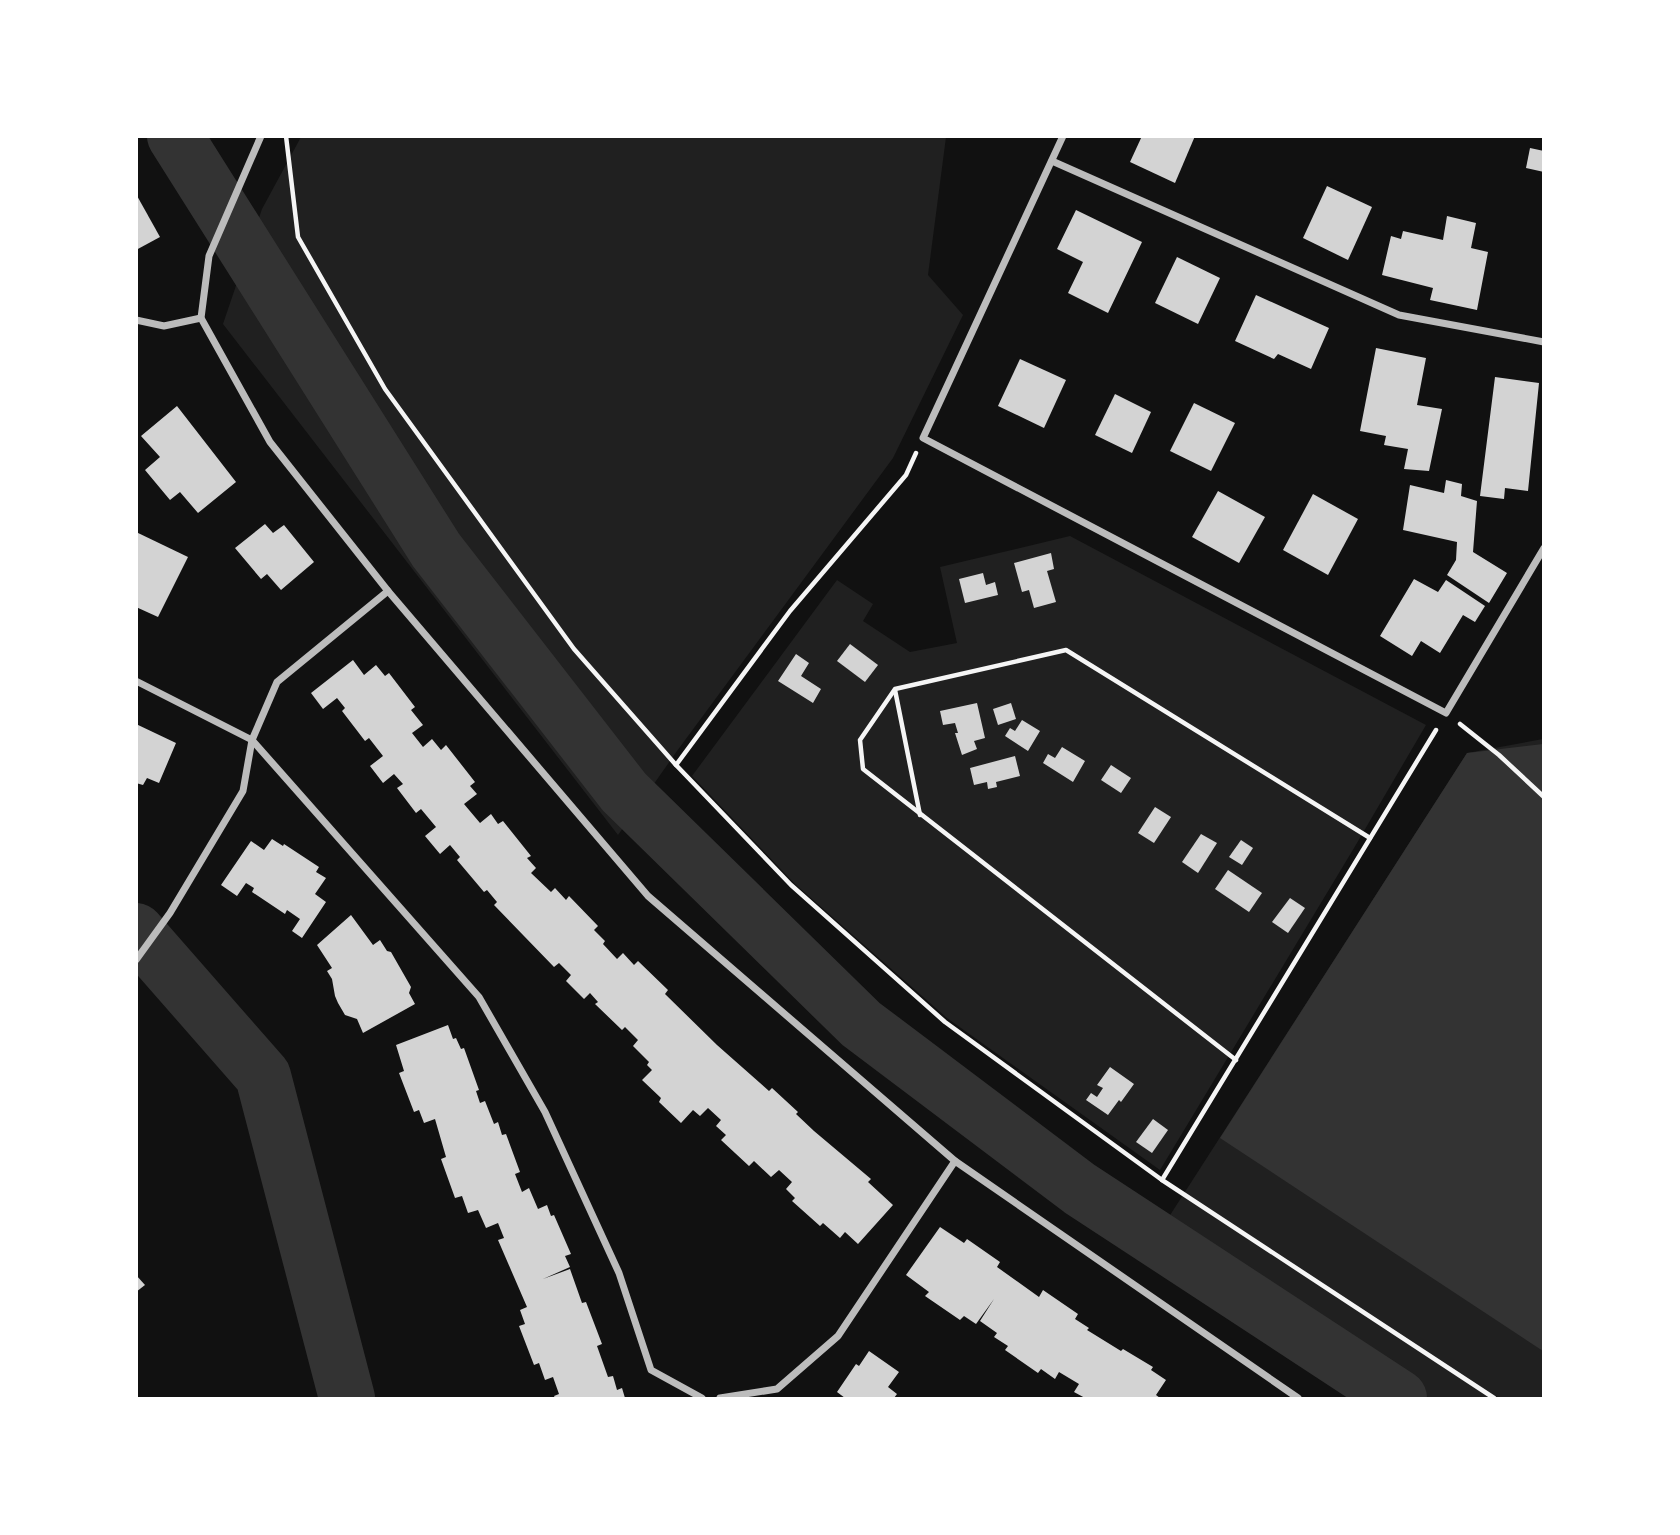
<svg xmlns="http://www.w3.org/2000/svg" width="1680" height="1535" viewBox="0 0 1680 1535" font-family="Lato,sans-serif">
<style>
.green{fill:#202020}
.water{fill:#333}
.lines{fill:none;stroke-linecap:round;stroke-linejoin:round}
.river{stroke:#333;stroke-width:56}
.building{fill:#d3d3d3}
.path{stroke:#f5f5f5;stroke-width:4.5}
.minor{stroke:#bcbcbc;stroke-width:7}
</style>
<rect width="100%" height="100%" fill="#111"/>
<g class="green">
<path d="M301 137H946L928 275 963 315 893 458 677 751 618 835 223 324 262 209Z"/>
<path d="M1070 536 1426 725 1354 848 1160 1170 947 1018 795 884 692 776 837 580 873 604 863 621 910 652 957 643 940 567Z"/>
<path d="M1543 739V1398H1429L1165 1223 1467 753Z"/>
</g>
<path class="water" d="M1543 744V1351L1220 1138 1467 753Z"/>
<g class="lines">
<g class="river">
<path d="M175 136 436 550 624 792 861 1024 1080 1189 1399 1398"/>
<path d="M136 931 263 1076 347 1398"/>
</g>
</g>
<g class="building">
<path d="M1142 136H1195L1175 183 1130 162Z"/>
<path d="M1530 148 1544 151V172L1526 168Z"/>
<path d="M1327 186 1372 207 1348 260 1303 238Z"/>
<path d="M136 194 160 237 136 250Z"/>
<path d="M1076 210 1142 242 1108 313 1068 293 1083 262 1057 249Z"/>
<path d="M1447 216 1476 223 1471 248 1488 252 1477 310 1430 300 1433 288 1382 275 1391 236 1401 239 1403 231 1443 240Z"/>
<path d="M1177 257 1220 278 1198 324 1155 303Z"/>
<path d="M1256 295 1329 328 1311 369 1278 354 1274 359 1235 341Z"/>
<path d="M1376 348 1426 358 1417 405 1442 409 1429 471 1404 469 1408 449 1384 445 1386 436 1360 431Z"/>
<path d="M1020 359 1066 380 1044 428 998 406Z"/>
<path d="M1495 377 1539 383 1528 491 1505 488 1504 499 1480 496Z"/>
<path d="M1115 394 1151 412 1132 453 1095 435Z"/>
<path d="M1194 403 1235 423 1211 471 1170 451Z"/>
<path d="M177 406 236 482 198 513 180 492 170 500 145 470 160 457 141 436Z"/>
<path d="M1446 480 1462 484 1461 496 1477 501 1473 552 1507 573 1489 603 1447 575 1456 560 1457 542 1403 530 1410 485 1444 493Z"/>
<path d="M1218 491 1265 517 1239 563 1192 537Z"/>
<path d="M1313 494 1358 519 1328 575 1283 550Z"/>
<path d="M265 524 273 533 284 525 314 562 281 590 267 574 261 579 235 548Z"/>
<path d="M136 532 188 557 158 617 136 607Z"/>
<path d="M1051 553 1054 569 1047 571 1056 602 1034 608 1029 590 1022 592 1014 563Z"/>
<path d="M983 573 986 585 995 582 998 595 965 603 959 579Z"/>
<path d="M1414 579 1438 592 1446 580 1485 606 1475 622 1463 615 1440 653 1421 641 1412 656 1380 636Z"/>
<path d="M850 644 878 665 865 682 837 661Z"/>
<path d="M796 654 809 663 801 676 821 689 813 703 778 681Z"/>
<path d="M353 660 364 675 376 665 385 676 389 673 415 707 411 710 423 725 412 733 423 747 432 739 441 750 446 745 475 782 470 786 477 794 464 804 480 823 491 814 498 824 503 821 531 856 527 858 536 868 531 873 551 892 555 888 566 900 569 896 598 926 594 930 605 941 603 944 617 959 623 953 634 965 638 961 668 990 665 994 717 1045 769 1091 772 1088 798 1112 796 1114 814 1131 871 1179 868 1182 893 1205 858 1244 845 1232 840 1238 823 1223 820 1226 792 1201 795 1198 786 1189 792 1182 779 1170 771 1177 754 1161 749 1166 721 1140 726 1135 716 1126 721 1120 708 1108 700 1116 693 1110 681 1123 659 1102 661 1098 642 1080 652 1070 647 1065 649 1062 633 1046 638 1040 625 1027 622 1030 595 1004 598 1002 590 993 584 999 566 981 571 975 559 963 554 967 494 905 497 902 487 890 484 892 457 860 460 857 450 845 440 854 425 836 436 827 421 809 416 813 397 788 403 784 394 774 383 783 370 766 383 756 369 738 365 741 342 711 345 708 337 698 323 709 311 693Z"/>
<path d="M977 703 985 738 974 741 977 749 962 755 955 733H958L955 723 943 725 940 711Z"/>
<path d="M1011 703 1016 719 998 725 993 709Z"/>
<path d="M1022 720 1040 731 1028 751 1005 736 1010 728 1015 731Z"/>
<path d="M136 724 176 743 159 783 147 778 143 785 136 783Z"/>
<path d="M1062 747 1085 761 1073 782 1043 763 1048 754 1055 758Z"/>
<path d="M1015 756 1020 776 996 782 997 787 988 789 987 782 974 785 970 768Z"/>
<path d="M1111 765 1131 778 1121 793 1101 780Z"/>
<path d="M1155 807 1171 817 1154 843 1138 833Z"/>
<path d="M1201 834 1217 843 1198 873 1182 862Z"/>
<path d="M272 839 283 846 284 844 319 867 316 872 326 878 315 894 326 902 302 938 292 931 300 919 287 910 285 914 252 892 254 888 246 883 237 896 221 885 251 841 264 850Z"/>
<path d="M1241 840 1253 848 1242 865 1229 857Z"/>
<path d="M1228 870 1262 893 1249 912 1215 889Z"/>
<path d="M1290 898 1305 908 1288 933 1272 922Z"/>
<path d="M351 915 373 945 380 940 387 951 391 952 411 987 409 993 415 1004 363 1033 357 1019 345 1015 338 1003 335 996 332 979 327 971 332 968 317 945Z"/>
<path d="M448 1025 453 1039 456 1038 461 1049 464 1048 479 1090 476 1091 480 1103 485 1101 494 1124 498 1122 502 1135 506 1134 520 1172 515 1174 522 1192 529 1188 538 1209 547 1205 551 1216 554 1215 571 1254 565 1256 570 1267 543 1279 570 1269 582 1303 586 1302 602 1344 597 1346 608 1377 613 1376 617 1390 622 1388 625 1398H555L554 1396 559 1394 553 1377 545 1380 539 1363 534 1365 519 1326 525 1324 520 1310 527 1307 498 1240 504 1238 498 1223 486 1228 478 1210 468 1213 462 1196 455 1198 441 1159 446 1157 435 1119 424 1123 419 1110 414 1112 399 1073 404 1071 396 1045Z"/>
<path d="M1110 1067 1134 1084 1121 1102 1119 1100 1108 1115 1086 1100 1091 1093 1097 1097 1103 1088 1097 1085Z"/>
<path d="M1153 1119 1168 1130 1152 1153 1136 1142Z"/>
<path d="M940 1227 964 1243 967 1239 1000 1262 997 1267 1039 1297 1043 1290 1078 1314 1075 1319 1089 1328 1087 1330 1121 1351 1123 1349 1153 1367 1151 1370 1166 1380 1156 1395 1160 1398H1085L1074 1392 1079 1384 1059 1372 1055 1379 1041 1369 1038 1373 1005 1350 1008 1346 994 1337 997 1333 980 1321 994 1299 976 1324 964 1316 960 1320 925 1296 929 1292 906 1275Z"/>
<path d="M136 1275 145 1285 136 1292Z"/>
<path d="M869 1351 899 1372 888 1387 897 1394 894 1398H845L837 1392 856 1364 859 1366Z"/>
</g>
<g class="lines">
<g class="path">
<path d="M286 136 298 237 385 389 574 649 676 765 791 885 945 1022 1162 1180 1494 1398"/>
<path d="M895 690 920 815"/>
<path d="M1460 724 1499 755 1544 797"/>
<path d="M676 765 790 611 906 475 916 453"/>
<path d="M1236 1060 863 769 860 740 895 689 1066 650 1370 838"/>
<path d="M1162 1180 1436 730"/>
</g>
<g class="minor">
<path d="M261 136 209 256 201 318 270 442 388 591 648 896 955 1161 1298 1398"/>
<path d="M1063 136 923 438 1446 713 1544 548"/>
<path d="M1052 161 1399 315 1544 342"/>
<path d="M136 320 164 326 201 318"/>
<path d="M136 681 252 740 479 997 545 1112 619 1273 651 1370 702 1398"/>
<path d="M136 960 170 913 243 791 252 740 277 682 388 591"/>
<path d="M720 1398 777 1389 838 1336 955 1161"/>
</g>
</g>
<rect width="1680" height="1535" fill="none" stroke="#ffffff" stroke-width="276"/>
</svg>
